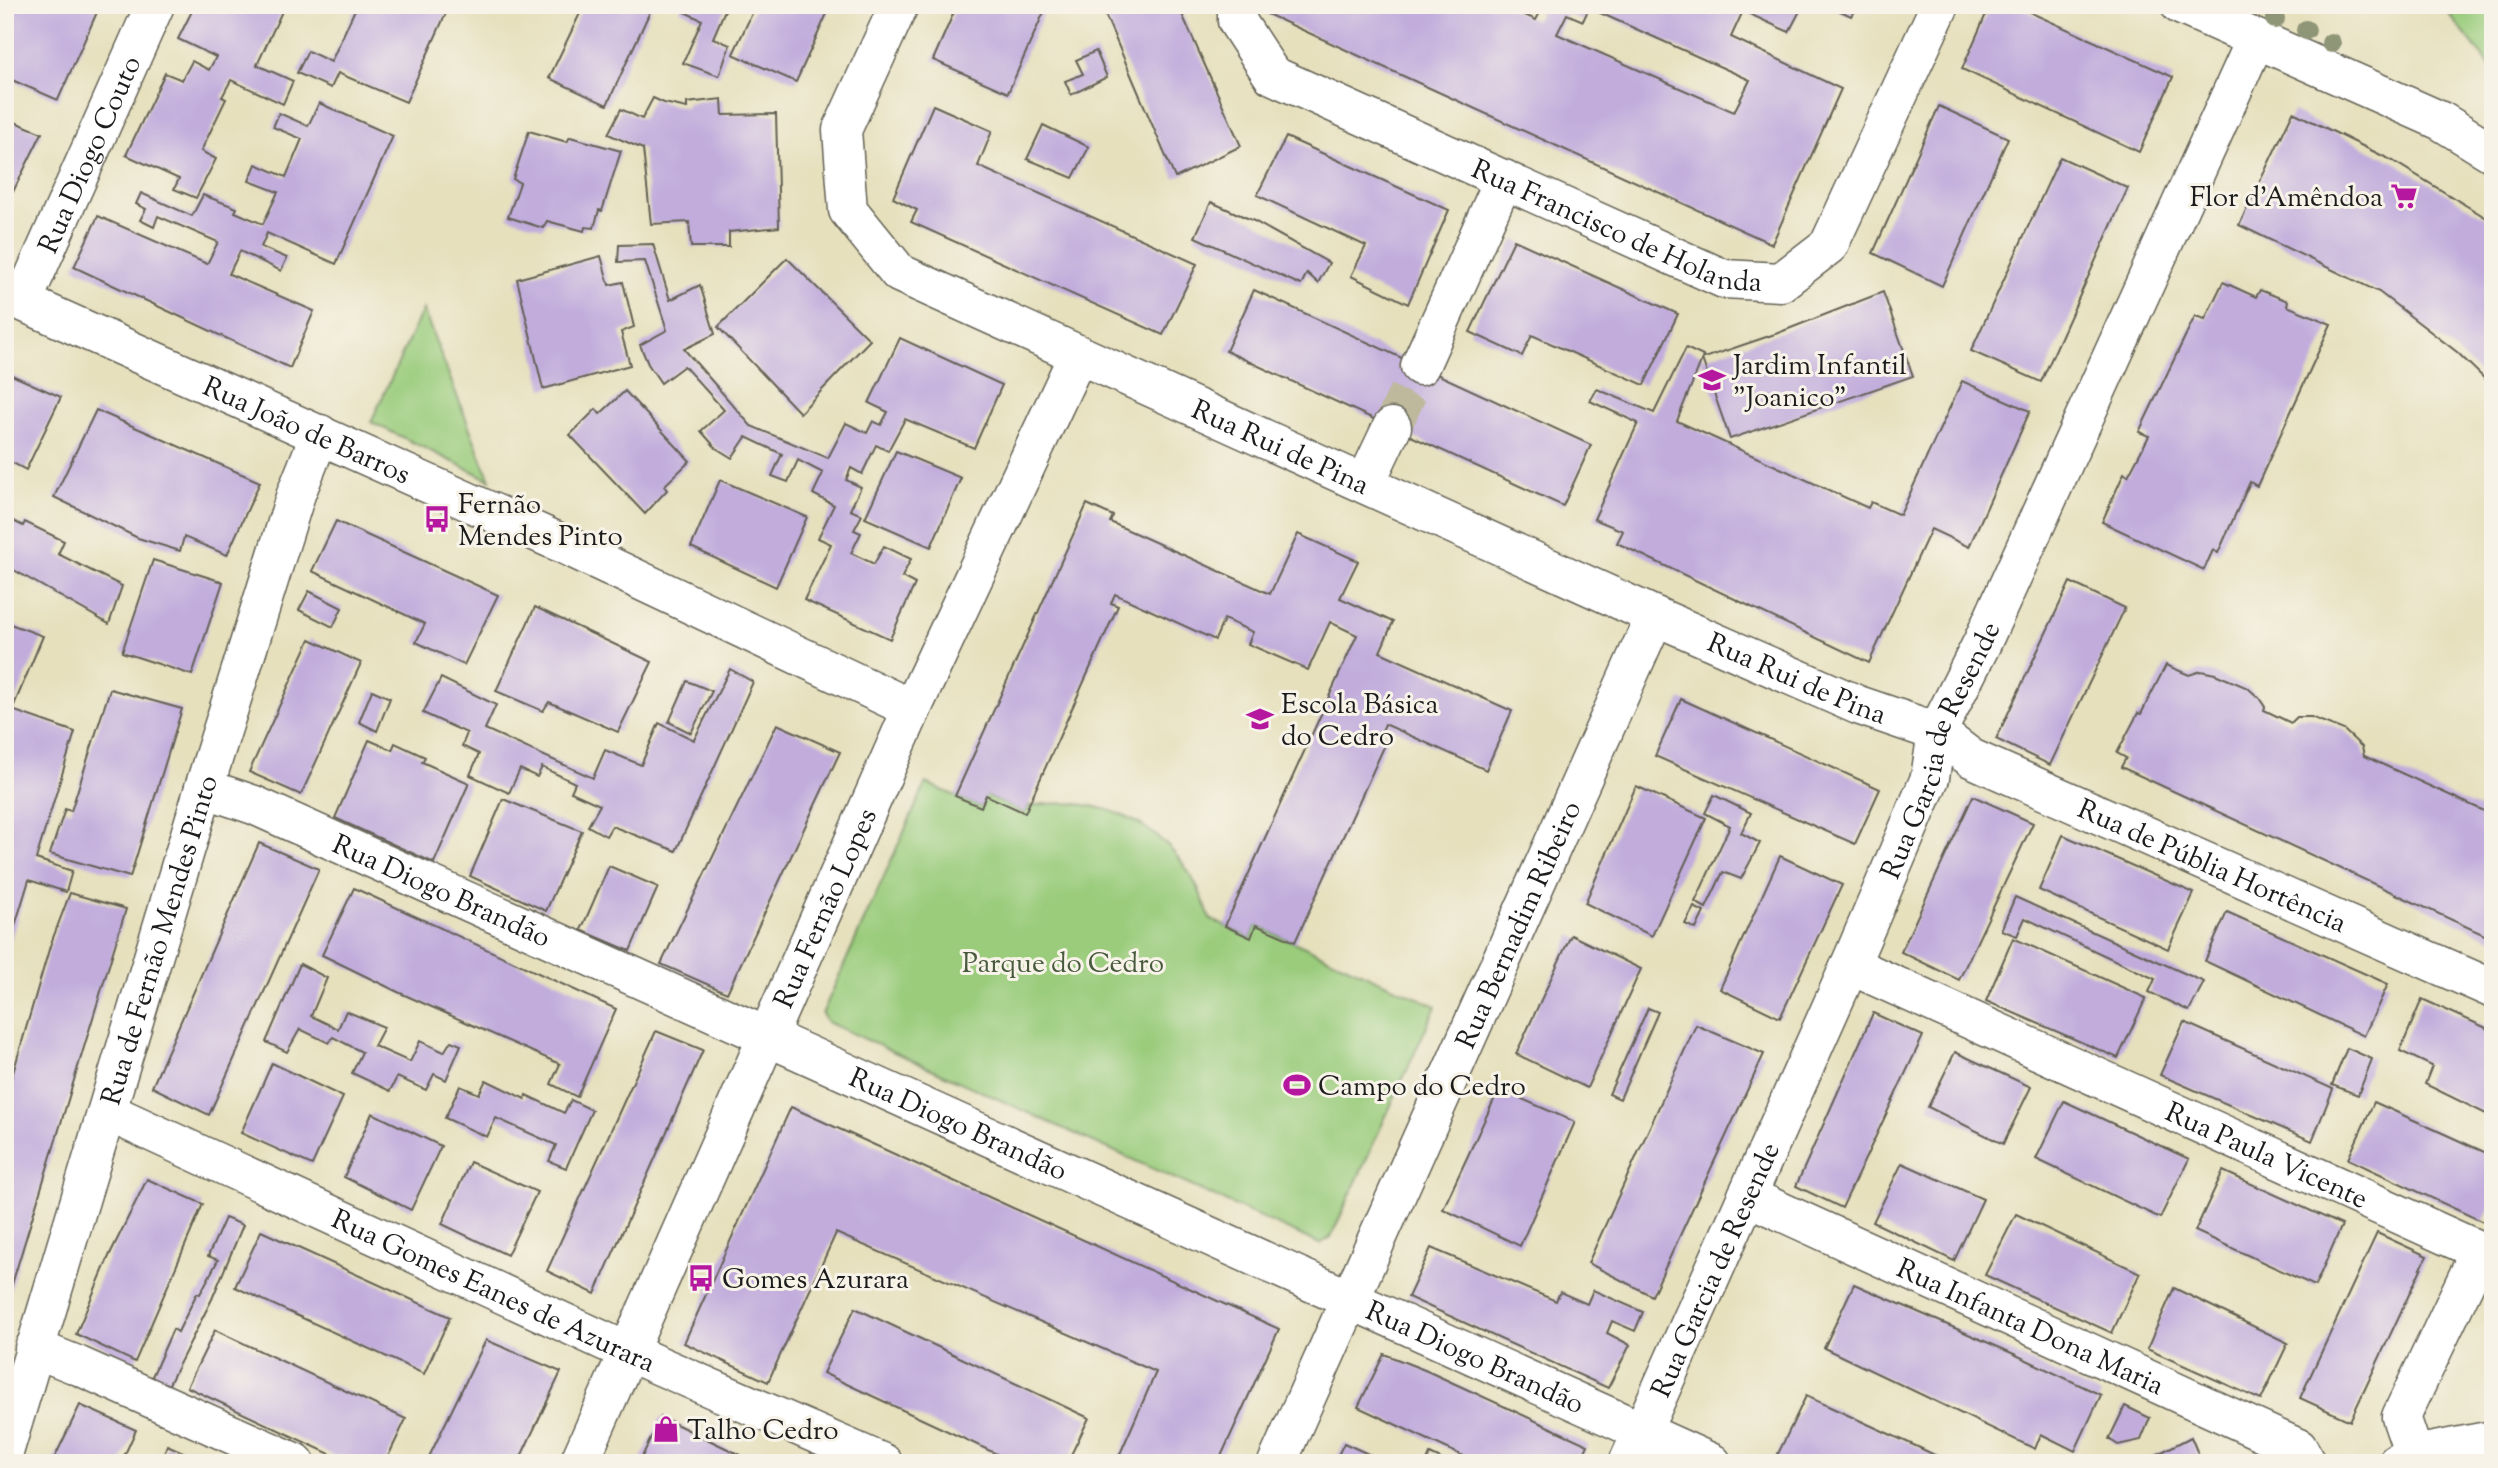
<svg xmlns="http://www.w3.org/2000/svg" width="2498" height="1468" viewBox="0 0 2498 1468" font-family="'Sorts Mill Goudy',serif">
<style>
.green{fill:#9acc7c;stroke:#5b744c;stroke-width:2}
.building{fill:#c1acdc;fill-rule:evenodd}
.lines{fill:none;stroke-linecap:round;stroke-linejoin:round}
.minor-tunnel{stroke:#beb99d;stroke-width:38;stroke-dasharray:38 19;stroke-linecap:butt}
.minor-casing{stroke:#636154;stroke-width:41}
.tertiary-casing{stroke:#636154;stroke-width:41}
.minor{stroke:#fff;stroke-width:38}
.tertiary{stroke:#fff;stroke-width:38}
.tree{fill:#8f9677}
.labels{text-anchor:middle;stroke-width:6;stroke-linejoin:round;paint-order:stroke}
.street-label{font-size:28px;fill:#1c1c1c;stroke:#f7f3e8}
.poi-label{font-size:28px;fill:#1c1c1c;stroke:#f7f3e8;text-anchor:start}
.park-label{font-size:28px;fill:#485a3e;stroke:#f7f3e8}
</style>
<rect width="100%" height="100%" fill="#f7f3e8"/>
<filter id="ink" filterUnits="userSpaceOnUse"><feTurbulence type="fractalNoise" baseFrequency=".0143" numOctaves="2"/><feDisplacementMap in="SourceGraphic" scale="14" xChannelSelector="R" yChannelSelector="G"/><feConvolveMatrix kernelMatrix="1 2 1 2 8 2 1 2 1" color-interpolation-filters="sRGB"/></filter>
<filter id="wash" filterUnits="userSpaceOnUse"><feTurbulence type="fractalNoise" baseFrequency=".00686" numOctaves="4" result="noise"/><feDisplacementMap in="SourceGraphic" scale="28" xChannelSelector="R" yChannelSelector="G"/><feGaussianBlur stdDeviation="1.57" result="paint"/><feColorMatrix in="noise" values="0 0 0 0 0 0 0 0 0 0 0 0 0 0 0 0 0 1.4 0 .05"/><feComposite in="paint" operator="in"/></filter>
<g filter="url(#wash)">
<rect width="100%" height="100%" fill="#e6e0bd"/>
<g class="green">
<path d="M2442 5H2493V70Z"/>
<path d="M423 309 490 480 371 422Z"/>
<path d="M926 783 981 807 986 795 1025 813 1029 806C1116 792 1184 835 1210 919L1251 938 1256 925 1436 1006 1331 1237 1320 1244 827 1022 822 1014Z"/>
</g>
<g id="blocks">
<g class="building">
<path d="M5 5H88L98 10 58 100 5 77Z"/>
<path d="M195 5H285L257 65 293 81 283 104 231 80 222 97 226 99 201 151 216 159 196 198 174 189 179 179 126 155 165 73 182 80 192 61 209 70 216 57 178 39Z"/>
<path d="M357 5H434L447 11 406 102 338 73 331 88 297 73 308 51 331 62Z"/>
<path d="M584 5H653L607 105 549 78Z"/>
<path d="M683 5H716L725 10 713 38 730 45 719 76 683 63 702 20 680 10Z"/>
<path d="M756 5H831L796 82 733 54Z"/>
<path d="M957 5H1047L1008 93 933 60Z"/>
<path d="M1101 5H1178L1241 146 1175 178Z"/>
<path d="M1268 5H1502L1536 20 1544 5H1730L1743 11 1731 37 1841 89 1772 244 1265 13ZM1589 8 1750 80 1734 112 1557 34 1567 14 1583 21Z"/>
<path d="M1745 5H1803L1789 32 1743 11Z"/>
<path d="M1827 5H1875L1872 12 1857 6 1851 16Z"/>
<path d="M1990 5H2014L2173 77 2139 152 1962 69Z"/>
<path d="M1096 51 1107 77 1071 95 1065 81 1083 74 1076 60Z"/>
<path d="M653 98 664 103 687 108V103L722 99 723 115 776 114 779 227 729 232V247H691L689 222 651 224 643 149 608 134 621 109 642 119Z"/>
<path d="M319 103 393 136 336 264 267 233 261 247 287 258 281 271 240 251 229 274 314 311 290 368 74 267 98 216 207 264 218 242 158 216 154 227 140 220 146 209 136 204 141 193 192 216 203 195 237 208 235 212 263 224 278 192 249 181 256 164 286 177 302 139 273 127 279 113 308 126Z"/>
<path d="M933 105 992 131 978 166 1197 264 1163 335 911 222 917 210 893 198Z"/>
<path d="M1939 106 2008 138 1942 286 1873 253Z"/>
<path d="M2293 112 2393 161 2493 222V387L2457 352 2379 292 2239 225Z"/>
<path d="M5 118 42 133 5 208Z"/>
<path d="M1043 125 1089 147 1073 178 1027 159Z"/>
<path d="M529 131 567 142 570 137 621 151 602 211 599 210 594 228 585 227 584 231 547 221 543 228 508 217 520 183 513 179Z"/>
<path d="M1286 137 1449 210 1408 304 1351 276 1366 246 1257 195Z"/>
<path d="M2060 157 2128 188 2041 382 1971 351Z"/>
<path d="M1211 202 1254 221 1329 263 1318 283 1307 273 1301 285 1195 237Z"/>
<path d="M1514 240 1678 314 1644 385 1532 335 1522 356 1470 332Z"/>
<path d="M653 244 670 300 700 285 715 334 684 349 751 426 828 458 846 423 867 433 873 421 881 425 888 412 869 403 900 338 1002 385 974 448 905 419 888 451 876 445 862 474 851 468 846 480 861 487 850 510 862 515 854 530 861 533 851 553 874 564 884 546 911 559 902 577 915 584 890 639 804 600 831 544 818 538 834 505 813 494 823 473 798 460 788 482 772 476 782 454 746 437 732 458 716 448 701 431 724 410 684 366 661 383 648 364 640 345 667 330 645 261 618 262 619 245Z"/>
<path d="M601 256 609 285 623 282 634 327 621 332 630 365 543 389 517 279Z"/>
<path d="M787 258 870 340 800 413 718 327Z"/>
<path d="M2223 282 2256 297 2260 290 2288 301 2287 306 2331 324 2257 486 2250 482 2218 553 2213 550 2204 570 2102 522 2124 473 2128 476 2149 436 2139 432 2195 316 2205 319Z"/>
<path d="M1254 290 1591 445 1563 506 1226 351Z"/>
<path d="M1883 292 1913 376 1730 439 1702 359 1677 421 1868 508 1871 502 1900 515 1962 381 2030 411 1969 547 1931 529 1869 663 1617 543 1623 531 1594 519 1638 423 1590 401 1597 389 1654 413 1686 348 1703 356 1702 359 1778 333Z"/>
<path d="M5 372 61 397 26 470 5 459Z"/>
<path d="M625 391 690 461 664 486 667 490 645 514 570 435 596 409 600 414Z"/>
<path d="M96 410 260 482 227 555 184 537 180 551 138 538 54 497Z"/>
<path d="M896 451 961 478 931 547 865 518Z"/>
<path d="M720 480 807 517 776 587 691 547Z"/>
<path d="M1087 504 1113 516 1110 522 1270 594 1298 534 1358 561 1340 598 1393 622 1380 652 1512 711 1486 770 1385 724 1381 733 1389 736 1295 942 1256 925 1251 938 1225 926 1357 635 1330 622 1308 670 1248 644 1253 632 1224 619 1215 640 1115 594 1111 603 1118 606 1025 813 986 795 981 807 955 796Z"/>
<path d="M5 517 23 526 25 522 64 541 58 554 122 586 109 624 5 565Z"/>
<path d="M336 521 498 595 464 665 416 642 425 624 312 571Z"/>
<path d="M153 560 223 582 192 675 122 652Z"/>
<path d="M2070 582 2125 608 2050 765 1996 739Z"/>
<path d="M309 591 342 608 333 627 299 610Z"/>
<path d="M535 607 652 662 618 732 549 702 543 711 496 691Z"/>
<path d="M5 622 43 636 12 710 75 732 36 859 72 871 66 892 29 880 6 955Z"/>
<path d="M310 639 361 663 301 795 249 772Z"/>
<path d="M2166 665 2189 675 2201 671 2215 674 2248 688 2259 698 2265 707 2264 710 2291 723 2297 717H2311L2344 730 2362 747 2364 756 2493 815V939L2121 767 2126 758 2117 753 2138 713 2141 714Z"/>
<path d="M730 669 753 682 676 851 612 826 606 836 588 826 600 805 571 792 575 783 542 767 537 777 520 769 509 793 470 775 479 754 462 746 467 733 423 713 441 678 496 705 485 729 593 778 605 750 641 765 659 723 694 740Z"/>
<path d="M687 681 712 691 691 733 669 722Z"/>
<path d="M110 689 182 709 130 877 50 854 65 809 71 811Z"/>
<path d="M372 690 390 698 377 731 359 722Z"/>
<path d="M1681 699 1880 789 1855 844 1655 756Z"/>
<path d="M777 724 840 752 727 993 661 964Z"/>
<path d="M369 740 392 750 395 743 425 757 422 762 469 783 434 863 335 818Z"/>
<path d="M1636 786 1706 818 1652 936 1585 903Z"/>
<path d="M1714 795 1751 813 1741 833 1760 843 1741 879 1723 872 1706 908 1695 902 1730 826 1705 813Z"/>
<path d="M1973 796 2033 823 1959 980 1901 952Z"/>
<path d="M503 799 582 831 546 911 470 876Z"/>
<path d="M2063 835 2194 893 2168 949 2039 890Z"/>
<path d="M259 843 319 869 209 1115 152 1087Z"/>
<path d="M1780 856 1842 885 1780 1018 1720 989Z"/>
<path d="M609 866 658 887 630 951 581 930Z"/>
<path d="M354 888 616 1009 577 1097 551 1084 560 1064 398 992 322 955Z"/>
<path d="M70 893 126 909 6 1304 5 1089 8 1090 50 946Z"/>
<path d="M2015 897 2204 982 2189 1011 2149 992 2155 979 2025 918 2017 936 2001 930Z"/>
<path d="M1694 907 1704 912 1696 929 1685 924Z"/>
<path d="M2227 912 2388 984 2364 1036 2205 961Z"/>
<path d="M1571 935 1641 969 1587 1088 1516 1054Z"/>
<path d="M2013 938 2146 998 2118 1058 1986 1001Z"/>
<path d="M300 964 327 978 311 1016 338 1029 346 1011 384 1027 374 1046 410 1062 420 1041 444 1052 451 1041 461 1045 446 1080 434 1074 426 1090 397 1077 390 1091 352 1073 362 1052 333 1037 329 1043 300 1029 287 1052 266 1042Z"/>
<path d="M2422 999 2493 1031V1112L2488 1110 2486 1114 2425 1084 2432 1066 2400 1051Z"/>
<path d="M1648 1008 1658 1012 1620 1099 1609 1094Z"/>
<path d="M1873 1013 1923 1036 1842 1208 1796 1186Z"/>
<path d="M2184 1022 2333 1089 2312 1141 2160 1075Z"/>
<path d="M1696 1025 1764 1054 1652 1296 1588 1263Z"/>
<path d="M656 1031 703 1050 595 1294 547 1271Z"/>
<path d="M2347 1048 2372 1059 2358 1095 2332 1085Z"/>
<path d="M1955 1052 2031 1087 2003 1144 1928 1107Z"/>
<path d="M272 1063 343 1097 312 1165 241 1133Z"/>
<path d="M486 1080 525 1099 526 1095 564 1113 571 1100 592 1110 566 1168 549 1161 556 1145 496 1118 487 1137 445 1118 460 1086 479 1094Z"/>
<path d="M1499 1089 1575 1122 1520 1246 1443 1209Z"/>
<path d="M2064 1101 2189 1159 2160 1218 2036 1159Z"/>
<path d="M2374 1102 2493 1156V1200L2483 1222 2348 1159Z"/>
<path d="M791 1107 1279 1329 1218 1463H1116L1156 1372 836 1233 768 1382 684 1343Z"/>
<path d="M372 1113 441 1146 411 1210 344 1177Z"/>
<path d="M470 1162 537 1192 507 1255 442 1224Z"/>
<path d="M1902 1163 1983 1199 1954 1261 1873 1222Z"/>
<path d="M2223 1171 2342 1225 2315 1286 2195 1231Z"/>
<path d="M147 1179 203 1204 135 1362 76 1334 110 1254Z"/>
<path d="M2016 1214 2140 1273 2112 1333 1985 1275Z"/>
<path d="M225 1218 243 1225 212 1299 167 1388 150 1381 173 1329 178 1332 197 1293 200 1294 218 1260 208 1256Z"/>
<path d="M261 1231 450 1317 424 1374 235 1287Z"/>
<path d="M2377 1233 2427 1256 2350 1421 2300 1398Z"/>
<path d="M1431 1248 1556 1301 1560 1292 1587 1304 1593 1290 1643 1312 1635 1331 1612 1321 1607 1333 1630 1345 1608 1388 1408 1297Z"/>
<path d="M1854 1284 2014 1354 2101 1395 2075 1451 2041 1434 2035 1449 1824 1348Z"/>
<path d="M2174 1288 2288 1343 2261 1400 2147 1349Z"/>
<path d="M855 1308 1089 1418 1067 1463H1016L823 1373Z"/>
<path d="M215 1330 406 1419 385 1463H349L187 1387Z"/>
<path d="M486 1340 561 1372 518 1463H426Z"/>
<path d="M1384 1354 1427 1371 1588 1445 1580 1463H1478L1358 1407Z"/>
<path d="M1806 1396 1920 1448 1951 1463H1780L1775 1460Z"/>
<path d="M80 1405 136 1430 121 1463H52Z"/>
<path d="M2125 1406 2150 1418 2141 1440 2118 1445 2109 1439Z"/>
<path d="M661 1417 757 1463H639Z"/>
<path d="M2191 1437 2202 1463H2138L2150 1458Z"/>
<path d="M1344 1443 1388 1463H1334Z"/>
<path d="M167 1445 199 1459 207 1463H160Z"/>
<path d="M1430 1454 1449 1463H1426Z"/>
</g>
</g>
</g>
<g filter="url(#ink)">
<use href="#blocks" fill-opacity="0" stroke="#636154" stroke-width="2"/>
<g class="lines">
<path class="minor-tunnel" d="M1392 427 1420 366"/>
<defs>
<g id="minor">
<path id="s1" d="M899 5 842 130 848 210 899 273 1655 616 1858 705 1937 732 1971 758 2493 989"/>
<path id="s2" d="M1237 5V21L1272 75 1724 279 1781 282 1829 245 1940 5"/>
<path id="s3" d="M5 294 563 544 912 709"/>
<path id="s4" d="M23 301 155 5"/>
<path d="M1420 366 1504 179"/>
<path d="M1365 484 1392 427"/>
<path id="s5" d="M204 788 254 805 1712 1463"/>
<path id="s6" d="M1850 965 2480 1251 2401 1417 2414 1455"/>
<path id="s7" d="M108 1112 628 1352 883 1463"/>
<path id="s8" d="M1747 1196 2298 1448 2307 1463"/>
<path d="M34 1348 79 1366 296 1463"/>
<path id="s9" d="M5 1449 204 788 296 494 320 434"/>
<path id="s10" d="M579 1463 912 709 1078 355"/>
<path id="s11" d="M1277 1463 1655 616"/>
<path id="s12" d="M1628 1463 1850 965 1930 778 1937 732 1982 643 2256 39"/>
</g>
<g id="tertiary">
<path d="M2180 5 2441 121 2493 153"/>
<path d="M2397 1463 2414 1455 2493 1440"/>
</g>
</defs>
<use href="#minor" class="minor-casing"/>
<use href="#tertiary" class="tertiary-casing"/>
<use href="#minor" class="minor"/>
<use href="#tertiary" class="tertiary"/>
</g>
<g class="tree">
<circle cx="2275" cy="19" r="10"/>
<circle cx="2306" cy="30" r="10"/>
<circle cx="2331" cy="43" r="10"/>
</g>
</g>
<defs>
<symbol id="supermarket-bare" viewBox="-9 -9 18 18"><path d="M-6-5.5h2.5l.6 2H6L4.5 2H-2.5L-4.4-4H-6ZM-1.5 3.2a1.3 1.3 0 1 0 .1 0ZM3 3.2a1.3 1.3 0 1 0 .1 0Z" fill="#b5179e" stroke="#f7f3e8" stroke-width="2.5" paint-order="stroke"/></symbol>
<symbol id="school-bare" viewBox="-9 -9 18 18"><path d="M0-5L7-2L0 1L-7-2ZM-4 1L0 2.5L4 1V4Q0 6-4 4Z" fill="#b5179e" stroke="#f7f3e8" stroke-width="2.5" paint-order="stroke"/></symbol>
<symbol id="bus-bare" viewBox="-9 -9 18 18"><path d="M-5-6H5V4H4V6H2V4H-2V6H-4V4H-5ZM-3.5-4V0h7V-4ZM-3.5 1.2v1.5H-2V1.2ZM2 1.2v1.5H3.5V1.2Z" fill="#b5179e" stroke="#f7f3e8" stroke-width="2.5" paint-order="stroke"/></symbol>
<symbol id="stadium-bare" viewBox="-9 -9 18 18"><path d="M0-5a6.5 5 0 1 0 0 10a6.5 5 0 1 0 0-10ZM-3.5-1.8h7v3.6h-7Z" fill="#b5179e" stroke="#f7f3e8" stroke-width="2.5" paint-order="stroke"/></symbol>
<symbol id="shop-bare" viewBox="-9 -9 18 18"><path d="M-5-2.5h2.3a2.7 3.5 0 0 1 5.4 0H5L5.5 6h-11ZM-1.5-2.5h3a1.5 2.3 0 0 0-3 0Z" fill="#b5179e" stroke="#f7f3e8" stroke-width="2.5" paint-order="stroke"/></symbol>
</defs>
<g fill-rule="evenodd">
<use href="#supermarket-bare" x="2385" y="177" width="38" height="38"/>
<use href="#school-bare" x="1693" y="361" width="38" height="38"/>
<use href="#bus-bare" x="418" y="500" width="38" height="38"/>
<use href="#school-bare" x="1241" y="700" width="38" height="38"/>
<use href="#stadium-bare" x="1278" y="1066" width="38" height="38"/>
<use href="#bus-bare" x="682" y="1259" width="38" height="38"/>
<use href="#shop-bare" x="647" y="1410" width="38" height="38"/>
</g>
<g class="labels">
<g class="street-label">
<text dy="10" stroke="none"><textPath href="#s4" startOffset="161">Rua Diogo Couto</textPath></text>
<text dy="10" stroke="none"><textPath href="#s2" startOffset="458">Rua Francisco de Holanda</textPath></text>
<text dy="10" stroke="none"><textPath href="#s3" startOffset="331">Rua João de Barros</textPath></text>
<text dy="10" stroke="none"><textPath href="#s1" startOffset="718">Rua Rui de Pina</textPath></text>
<text dy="10" stroke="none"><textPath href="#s1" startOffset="1284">Rua Rui de Pina</textPath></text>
<text dy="10" stroke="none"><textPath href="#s12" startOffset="779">Rua Garcia de Resende</textPath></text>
<text dy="10" stroke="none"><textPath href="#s1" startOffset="1741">Rua de Públia Hortência</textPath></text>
<text dy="10" stroke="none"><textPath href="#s5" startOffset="259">Rua Diogo Brandão</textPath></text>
<text dy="10" stroke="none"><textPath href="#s10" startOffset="607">Rua Fernão Lopes</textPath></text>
<text dy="10" stroke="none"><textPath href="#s11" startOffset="590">Rua Bernadim Ribeiro</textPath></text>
<text dy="10" stroke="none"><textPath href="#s9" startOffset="532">Rua de Fernão Mendes Pinto</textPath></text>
<text dy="10" stroke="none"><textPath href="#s5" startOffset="826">Rua Diogo Brandão</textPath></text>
<text dy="10" stroke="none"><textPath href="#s6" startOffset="458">Rua Paula Vicente</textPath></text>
<text dy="10" stroke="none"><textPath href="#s12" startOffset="212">Rua Garcia de Resende</textPath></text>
<text dy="10" stroke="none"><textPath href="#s7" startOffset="425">Rua Gomes Eanes de Azurara</textPath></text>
<text dy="10" stroke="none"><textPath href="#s8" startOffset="312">Rua Infanta Dona Maria</textPath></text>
<text dy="10" stroke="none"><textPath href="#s5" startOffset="1393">Rua Diogo Brandão</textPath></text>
</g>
<g class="poi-label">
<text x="2383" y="206" text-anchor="end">Flor d'Amêndoa</text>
<text x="1733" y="374">Jardim Infantil<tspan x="1733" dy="32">"Joanico"</tspan></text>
<text x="458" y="513">Fernão<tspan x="458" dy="32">Mendes Pinto</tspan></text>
<text x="1281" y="713">Escola Básica<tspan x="1281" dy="32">do Cedro</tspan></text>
<text x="1318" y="1095">Campo do Cedro</text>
<text x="722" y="1288">Gomes Azurara</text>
<text x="687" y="1439">Talho Cedro</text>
</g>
<g class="park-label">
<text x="1063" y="972">Parque do Cedro</text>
</g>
</g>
<rect width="2498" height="1468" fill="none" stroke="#f7f3e8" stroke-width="28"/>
</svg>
